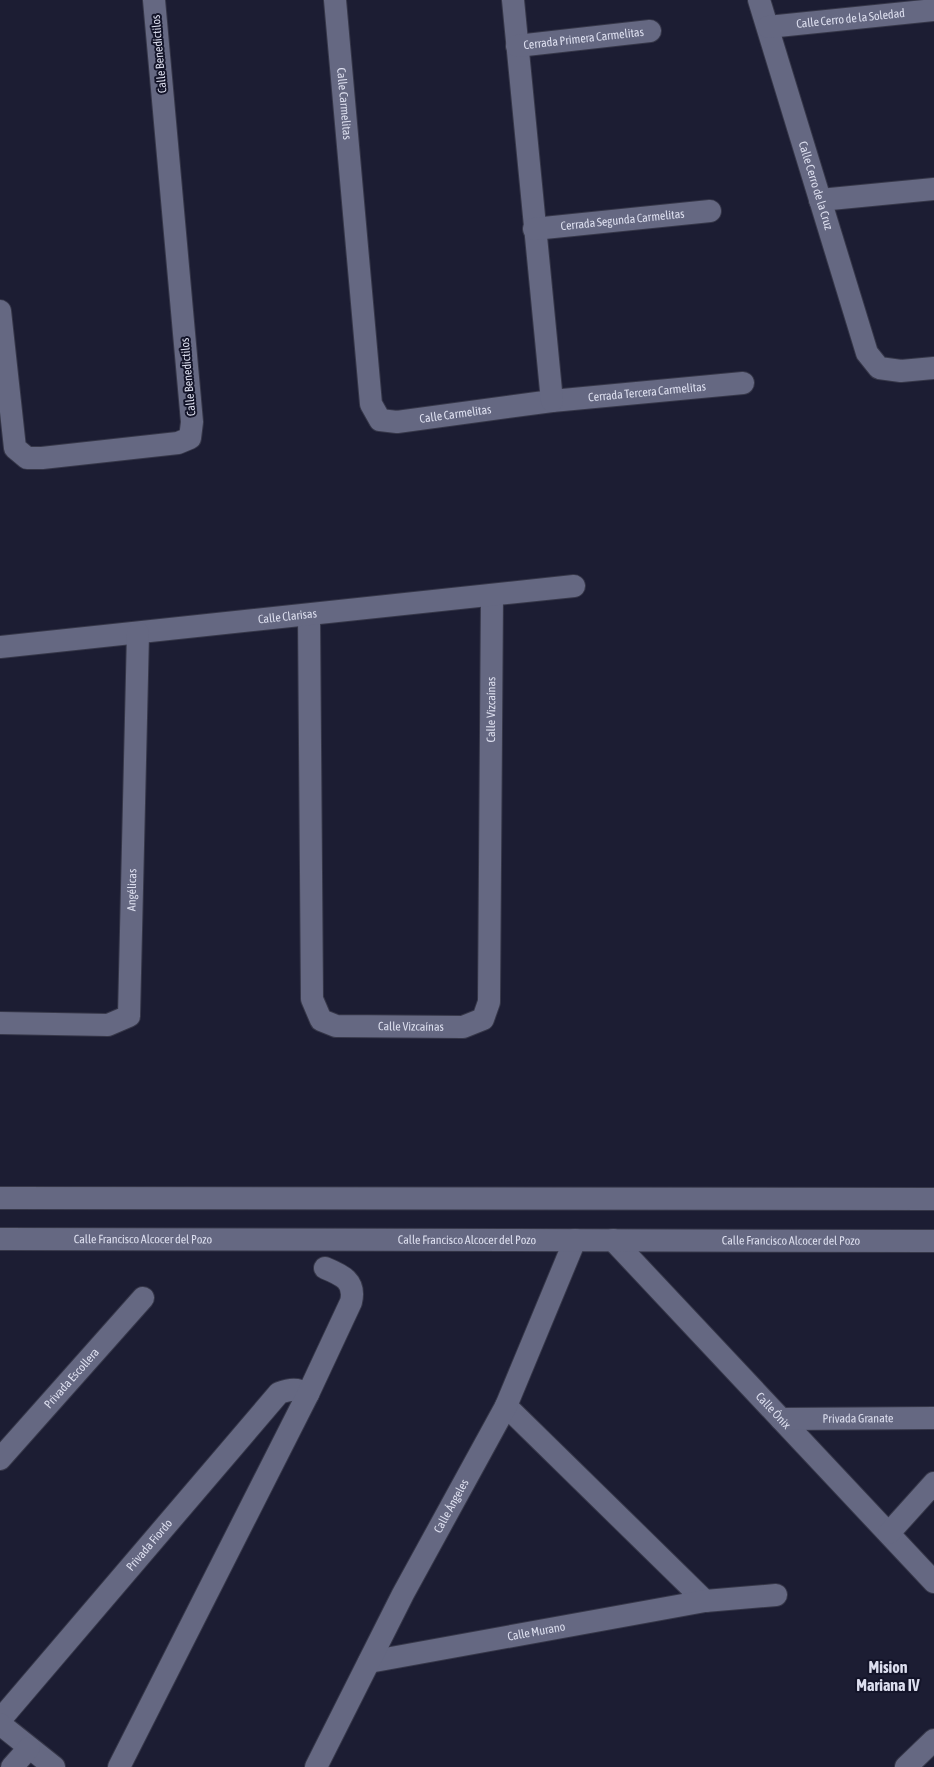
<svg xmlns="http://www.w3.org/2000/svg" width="934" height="1767" viewBox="0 0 934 1767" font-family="'Asap Condensed',sans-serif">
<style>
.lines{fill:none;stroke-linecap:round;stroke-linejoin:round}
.minor-casing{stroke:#363749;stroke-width:24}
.tertiary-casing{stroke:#363749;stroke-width:24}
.minor{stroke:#656882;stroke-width:22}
.tertiary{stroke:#656882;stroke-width:22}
.labels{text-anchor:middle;stroke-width:4;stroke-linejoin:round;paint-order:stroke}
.street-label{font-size:12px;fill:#dddfef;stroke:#131429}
.district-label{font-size:16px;font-weight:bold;fill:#dddfef;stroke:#131429}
</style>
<rect width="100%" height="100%" fill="#1c1d33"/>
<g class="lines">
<defs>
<g id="minor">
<path id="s1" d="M335 0 371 404 380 420 397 422 552 401 743 383"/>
<path d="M513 0 552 401"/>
<path id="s2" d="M759 0 867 353 879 368 901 371 934 368"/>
<path id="s3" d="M768 27 934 10"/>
<path id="s4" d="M517 46 650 31"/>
<path d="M820 200 934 189"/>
<path id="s5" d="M534 229 710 211"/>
<path d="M0 311 15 448 27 458H42L178 443 190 438 192 422 154 0"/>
<path id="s6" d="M309 615 312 999 321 1020 336 1026 463 1027 483 1019 489 1002 492 595"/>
<path id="s7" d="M0 647 574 586"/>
<path id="s8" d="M0 1023 108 1025 129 1016 138 633"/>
<path id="s9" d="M613 1240 934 1582"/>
<path d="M506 1406 705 1601"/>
<path id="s10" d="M781 1419 934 1418"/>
<path id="s11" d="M0 1459 143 1298"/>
<path d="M889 1533 934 1483"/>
<path id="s12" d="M369 1662 705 1601 776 1595"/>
<path id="s13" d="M0 1720 279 1393C290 1389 297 1388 308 1394"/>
<path d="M0 1724 54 1767"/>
<path d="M12 1767 29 1748"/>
<path d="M119 1767 308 1394 351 1302C356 1281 342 1275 325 1268"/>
<path id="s14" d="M316 1767 403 1594 506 1406 575 1240"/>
<path d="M906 1767 934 1740"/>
</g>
<g id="tertiary">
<path d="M0 1198 934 1199"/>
<path id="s15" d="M0 1239 934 1241"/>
</g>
</defs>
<use href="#minor" class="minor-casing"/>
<use href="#tertiary" class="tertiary-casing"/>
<use href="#minor" class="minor"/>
<use href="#tertiary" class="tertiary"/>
</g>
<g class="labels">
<g class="street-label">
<text dy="4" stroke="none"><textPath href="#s3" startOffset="83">Calle Cerro de la Soledad</textPath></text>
<text dy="4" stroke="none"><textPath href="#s4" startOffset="67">Cerrada Primera Carmelitas</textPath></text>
<text transform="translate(159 54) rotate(-95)" y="4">Calle Benedictilos</text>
<text dy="4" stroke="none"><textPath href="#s1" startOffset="104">Calle Carmelitas</textPath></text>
<text dy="4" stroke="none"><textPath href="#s2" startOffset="194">Calle Cerro de la Cruz</textPath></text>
<text dy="4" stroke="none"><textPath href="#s5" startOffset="89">Cerrada Segunda Carmelitas</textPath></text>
<text transform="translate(188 377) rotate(-95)" y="4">Calle Benedictilos</text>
<text dy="4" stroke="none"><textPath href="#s1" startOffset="693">Cerrada Tercera Carmelitas</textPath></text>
<text dy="4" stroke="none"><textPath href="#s1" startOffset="500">Calle Carmelitas</textPath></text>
<text dy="4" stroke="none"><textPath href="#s7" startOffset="289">Calle Clarisas</textPath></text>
<text dy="4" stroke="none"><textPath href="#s6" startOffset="882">Calle Vizcaínas</textPath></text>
<text dy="4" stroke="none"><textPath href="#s8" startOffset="257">Angélicas</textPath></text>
<text dy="4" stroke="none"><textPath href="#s6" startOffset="498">Calle Vizcaínas</textPath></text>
<text dy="4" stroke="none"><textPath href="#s15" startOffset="143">Calle Francisco Alcocer del Pozo</textPath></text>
<text dy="4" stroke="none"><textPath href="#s15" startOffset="467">Calle Francisco Alcocer del Pozo</textPath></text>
<text dy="4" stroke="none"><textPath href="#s15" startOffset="791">Calle Francisco Alcocer del Pozo</textPath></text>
<text dy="4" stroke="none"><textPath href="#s11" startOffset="108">Privada Escollera</textPath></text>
<text dy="4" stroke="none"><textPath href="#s9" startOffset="234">Calle Ónix</textPath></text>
<text dy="4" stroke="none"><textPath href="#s10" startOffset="77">Privada Granate</textPath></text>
<text dy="4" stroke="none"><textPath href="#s14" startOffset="294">Calle Ángeles</textPath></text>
<text dy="4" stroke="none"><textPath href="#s13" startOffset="230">Privada Fiordo</textPath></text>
<text dy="4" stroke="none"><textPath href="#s12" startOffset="170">Calle Murano</textPath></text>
</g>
<g class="district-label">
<text x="888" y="1673">Mision<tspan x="888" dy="18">Mariana IV</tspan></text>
</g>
</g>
</svg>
